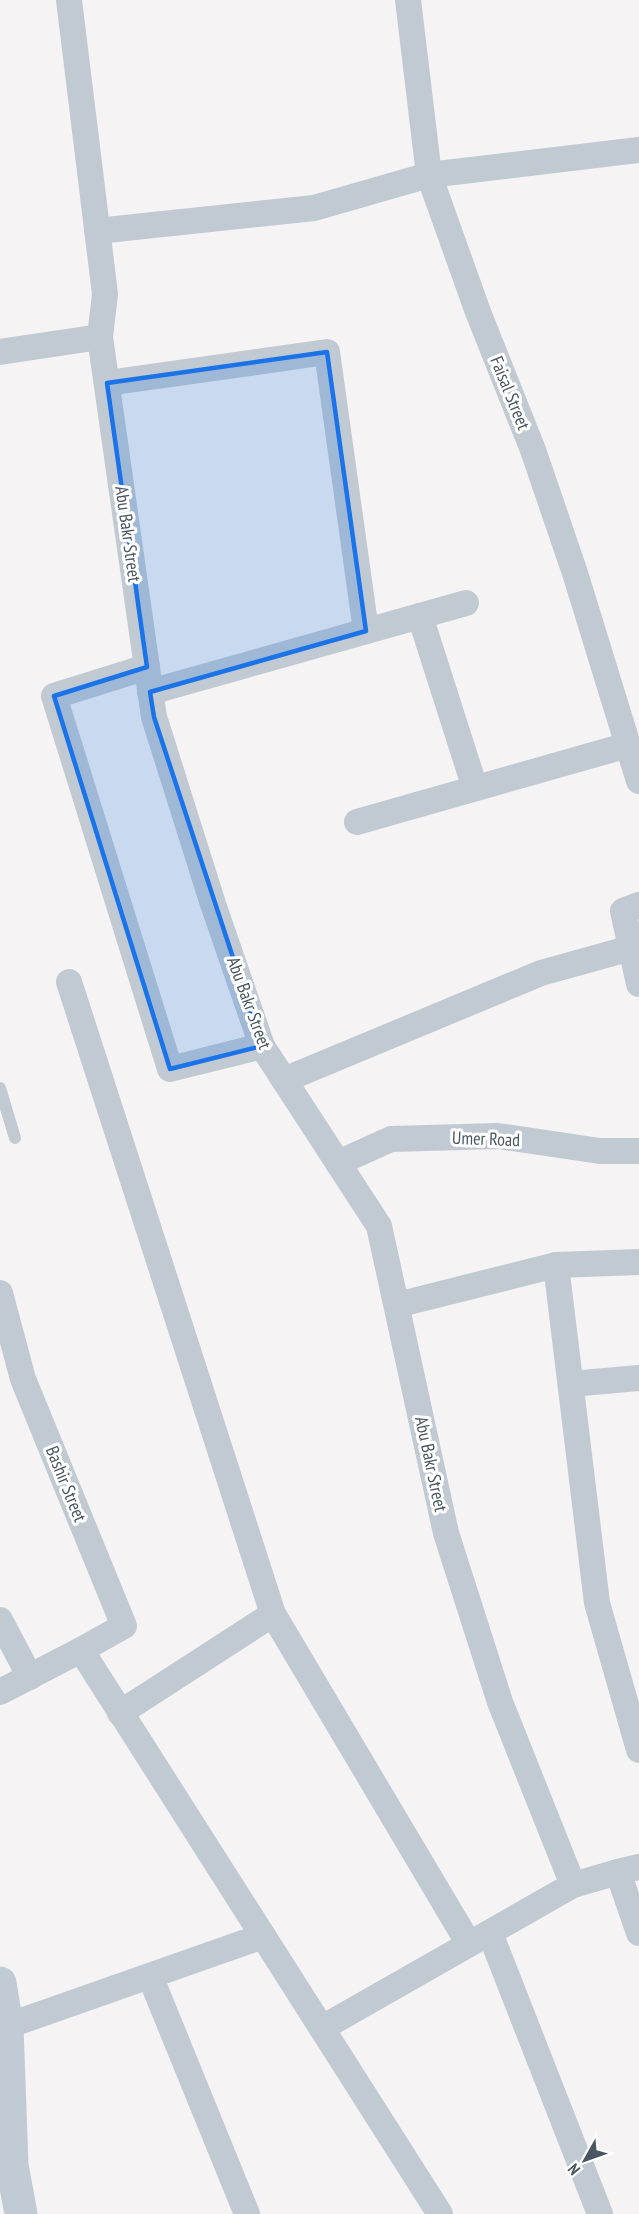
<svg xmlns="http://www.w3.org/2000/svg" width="639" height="2214" viewBox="0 0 639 2214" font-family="'PT Sans Narrow',sans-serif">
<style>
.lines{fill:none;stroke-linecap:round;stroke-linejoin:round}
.lane{stroke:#c1cad2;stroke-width:12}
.street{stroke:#c1cad2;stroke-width:26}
.secondary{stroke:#c1cbd6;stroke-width:33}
.marked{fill:#1a73e8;fill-opacity:0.2;stroke:#1a73e8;stroke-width:4.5;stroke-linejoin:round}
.labels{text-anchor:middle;stroke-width:6;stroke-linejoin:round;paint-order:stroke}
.street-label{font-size:18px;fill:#4a5661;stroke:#fff}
</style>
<rect width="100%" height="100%" fill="#f5f3f3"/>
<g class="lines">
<path class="lane" d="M0 1088 15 1138"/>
<g class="street">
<path d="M69 0 105 294 100 337 154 717 213 904 262 1046 379 1226 446 1533 500 1702 573 1885 618 1872 639 1933"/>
<path d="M408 0 429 175 478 312 533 450 575 573 639 781"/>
<path d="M97 231 314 208 429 175 639 150"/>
<path d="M0 352 100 337"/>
<path d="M107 383 327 352 366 631"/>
<path d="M420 616 475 788"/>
<path d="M147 667 54 696 170 1069 262 1046"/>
<path d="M150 692 466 603"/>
<path d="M357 822 628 745"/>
<path d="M639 905 623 911 639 984"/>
<path d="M69 982 273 1614 469 1944"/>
<path d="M284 1080 541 973 631 948"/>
<path d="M338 1163 391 1139 498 1136 600 1151H639"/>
<path d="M556 1265 597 1603 639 1750"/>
<path d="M0 1293 23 1379 124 1626 81 1650"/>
<path d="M397 1305 556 1265 639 1262"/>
<path d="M571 1384 639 1378"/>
<path d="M0 1620 30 1677"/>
<path d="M0 1692 81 1650 440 2214"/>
<path d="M120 1713 273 1614"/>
<path d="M618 1872 639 1867"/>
<path d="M490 1933 600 2214"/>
<path d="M150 1976 247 2214"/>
<path d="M7 2026 263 1936"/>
<path d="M322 2028 573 1885"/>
</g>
<path class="secondary" d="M0 1983 7 2026 12 2165 21 2214"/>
</g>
<path class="marked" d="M327 352 366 631 150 692 154 717 262 1046 170 1069 54 696 147 667 107 383Z"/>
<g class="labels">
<g class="street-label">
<text transform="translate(510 393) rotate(68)" y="6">Faisal Street</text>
<text transform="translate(128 534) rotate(82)" y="6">Abu Bakr Street</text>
<text transform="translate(249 1003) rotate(70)" y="6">Abu Bakr Street</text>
<text transform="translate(486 1139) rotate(2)" y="6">Umer Road</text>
<text transform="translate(431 1464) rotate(78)" y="6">Abu Bakr Street</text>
<text transform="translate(66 1484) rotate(68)" y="6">Bashir Street</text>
</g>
</g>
<g transform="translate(585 2160) rotate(230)" stroke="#ffffff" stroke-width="4.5" paint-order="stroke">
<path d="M0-4.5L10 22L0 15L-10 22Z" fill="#4a5661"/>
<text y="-9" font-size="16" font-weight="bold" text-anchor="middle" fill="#4a5661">N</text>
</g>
</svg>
